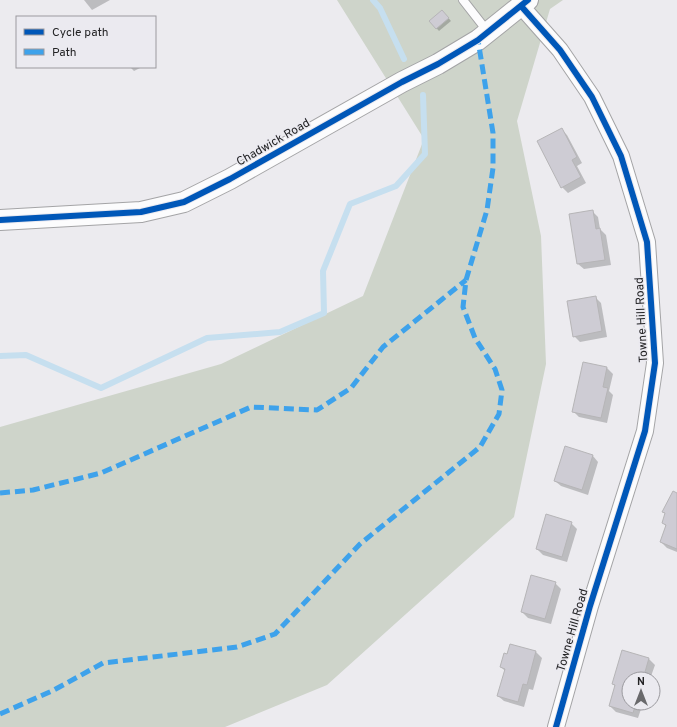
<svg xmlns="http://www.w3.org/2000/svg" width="677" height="727" viewBox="0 0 677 727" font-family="Overpass,sans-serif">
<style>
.green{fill:#ced4ca}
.shadow{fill:#0003}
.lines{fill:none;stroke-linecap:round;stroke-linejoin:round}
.stream{stroke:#c6dfef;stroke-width:6}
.building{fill:#ceccd4;stroke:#b6b5b7}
.service-casing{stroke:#a4a4a6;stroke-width:10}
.minor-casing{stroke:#a4a4a6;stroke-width:18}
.tertiary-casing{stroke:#a4a4a6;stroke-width:22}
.service{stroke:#fcfcfd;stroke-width:8}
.minor{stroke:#fcfcfd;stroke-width:16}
.tertiary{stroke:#fcfcfd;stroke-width:20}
.quiet{stroke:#3ea2eb;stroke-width:5;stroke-dasharray:10 5;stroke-linecap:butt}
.cycleway-casing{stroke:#ebeaf0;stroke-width:8}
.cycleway{stroke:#0057b8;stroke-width:6}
.labels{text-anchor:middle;stroke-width:3;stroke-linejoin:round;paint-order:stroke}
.street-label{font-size:12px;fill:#232325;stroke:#ebeaf0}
</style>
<rect width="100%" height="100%" fill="#ecebef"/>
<path class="green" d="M337 0H563L550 9 517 121 541 236 546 364 514 517 327 685 225 727H0V427L221 364 363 296 424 139Z"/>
<g class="shadow">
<path d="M84 0H110L92 10Z"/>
<path d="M445 14 451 21 439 31 430 21Z"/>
<path d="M130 67H142L134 71Z"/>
<path d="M561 129 567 135 582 163 577 166 586 183 568 193 562 187Z"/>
<path d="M592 211 598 217 600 229 606 235 611 265 584 269 578 264Z"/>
<path d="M595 297 601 303 607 337 580 342 574 336Z"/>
<path d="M584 363 607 368 613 374 609 391 613 395 607 423 579 417 573 411Z"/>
<path d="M566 448 593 456 598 462 588 495 561 486 555 481Z"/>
<path d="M677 494V552L667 548 661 542 666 526 663 523 666 514 663 512Z"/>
<path d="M571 523 577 529 567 562 543 555 537 549Z"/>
<path d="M555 583 561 589 551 624 528 618 522 612Z"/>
<path d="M511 645 536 652 542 658 533 690 529 689 524 707 504 701 498 696 505 671 501 667Z"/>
<path d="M623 651 649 659 655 665 650 679H629V703H643L638 718 616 712 610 706 616 687 613 684Z"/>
</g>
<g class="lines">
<g class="stream">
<path d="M373 0 380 8 404 59"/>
<path d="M0 356 26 355 101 388 207 338 280 332 324 313 323 271 350 204 396 186 425 154 423 95"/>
</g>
</g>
<g class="building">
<path d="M442 10 449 18 436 29 429 21Z"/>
<path d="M562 128 577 157 572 160 581 177 561 188 537 141Z"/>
<path d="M593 210 596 229 600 228 605 260 577 264 569 214Z"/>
<path d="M596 296 602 331 573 337 567 301Z"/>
<path d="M583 362 607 367 603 387 608 388 601 418 572 412Z"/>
<path d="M565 446 593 455 582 490 554 481Z"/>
<path d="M673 491 677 493V549L660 542 666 525 662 523 665 513 662 512Z"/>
<path d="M546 514 572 522 562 557 536 549Z"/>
<path d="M531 575 556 582 545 619 521 612Z"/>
<path d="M510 644 536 651 527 685 523 684 518 702 497 696 505 669 500 667 504 653 507 654Z"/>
<path d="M622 650 649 658 643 679H629V703H636L633 713 609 706 615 685 612 684Z"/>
</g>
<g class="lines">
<defs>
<path id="service" d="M463 0 488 32"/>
<path id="minor" d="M521 6 560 50 592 97 621 156 647 242 655 363 645 431 590 606 556 727"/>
<path id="tertiary" d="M0 220 141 212 184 202 230 179 402 82 438 64 478 40 528 0"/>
</defs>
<use href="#service" class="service-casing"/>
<use href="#minor" class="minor-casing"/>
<use href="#tertiary" class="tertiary-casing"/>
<use href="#service" class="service"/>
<use href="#minor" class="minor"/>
<use href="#tertiary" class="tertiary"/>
<g class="quiet">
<path d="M0 493 33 490 101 473 251 407 317 410 351 388 383 347 466 280"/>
<path d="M0 714 54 690 103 663 237 647 275 634 360 544 480 447 499 414 502 390 495 369 475 338 463 307 466 280 487 210 493 168V133L478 40"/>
</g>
<defs>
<g id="cycleway">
<path d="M521 6 560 50 592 97 621 156 647 242 655 363 645 431 590 606 556 727"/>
<path d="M0 220 141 212 184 202 230 179 402 82 438 64 478 40 528 0"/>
</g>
</defs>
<use href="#cycleway" class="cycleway-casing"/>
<use href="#cycleway" class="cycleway"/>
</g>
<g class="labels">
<g class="street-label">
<text transform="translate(273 142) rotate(-30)" y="4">Chadwick Road</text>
<text transform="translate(641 320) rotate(-93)" y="4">Towne Hill Road</text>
<text transform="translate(572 630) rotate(-74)" y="4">Towne Hill Road</text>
</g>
</g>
<rect x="16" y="16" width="140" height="52" fill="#ebeaf0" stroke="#9b9a9f"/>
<rect x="24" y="29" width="20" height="6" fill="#0057b8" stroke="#9b9a9f"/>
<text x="52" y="36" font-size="12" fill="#232325">Cycle path</text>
<rect x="24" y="49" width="20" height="6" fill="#3ea2eb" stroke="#9b9a9f"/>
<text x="52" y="56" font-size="12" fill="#232325">Path</text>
<g transform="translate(641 691)"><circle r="19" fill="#ebeaf0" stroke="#9b9a9f"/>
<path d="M0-3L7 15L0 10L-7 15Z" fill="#69696c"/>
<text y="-6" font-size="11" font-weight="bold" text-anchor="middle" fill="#232325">N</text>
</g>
</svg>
